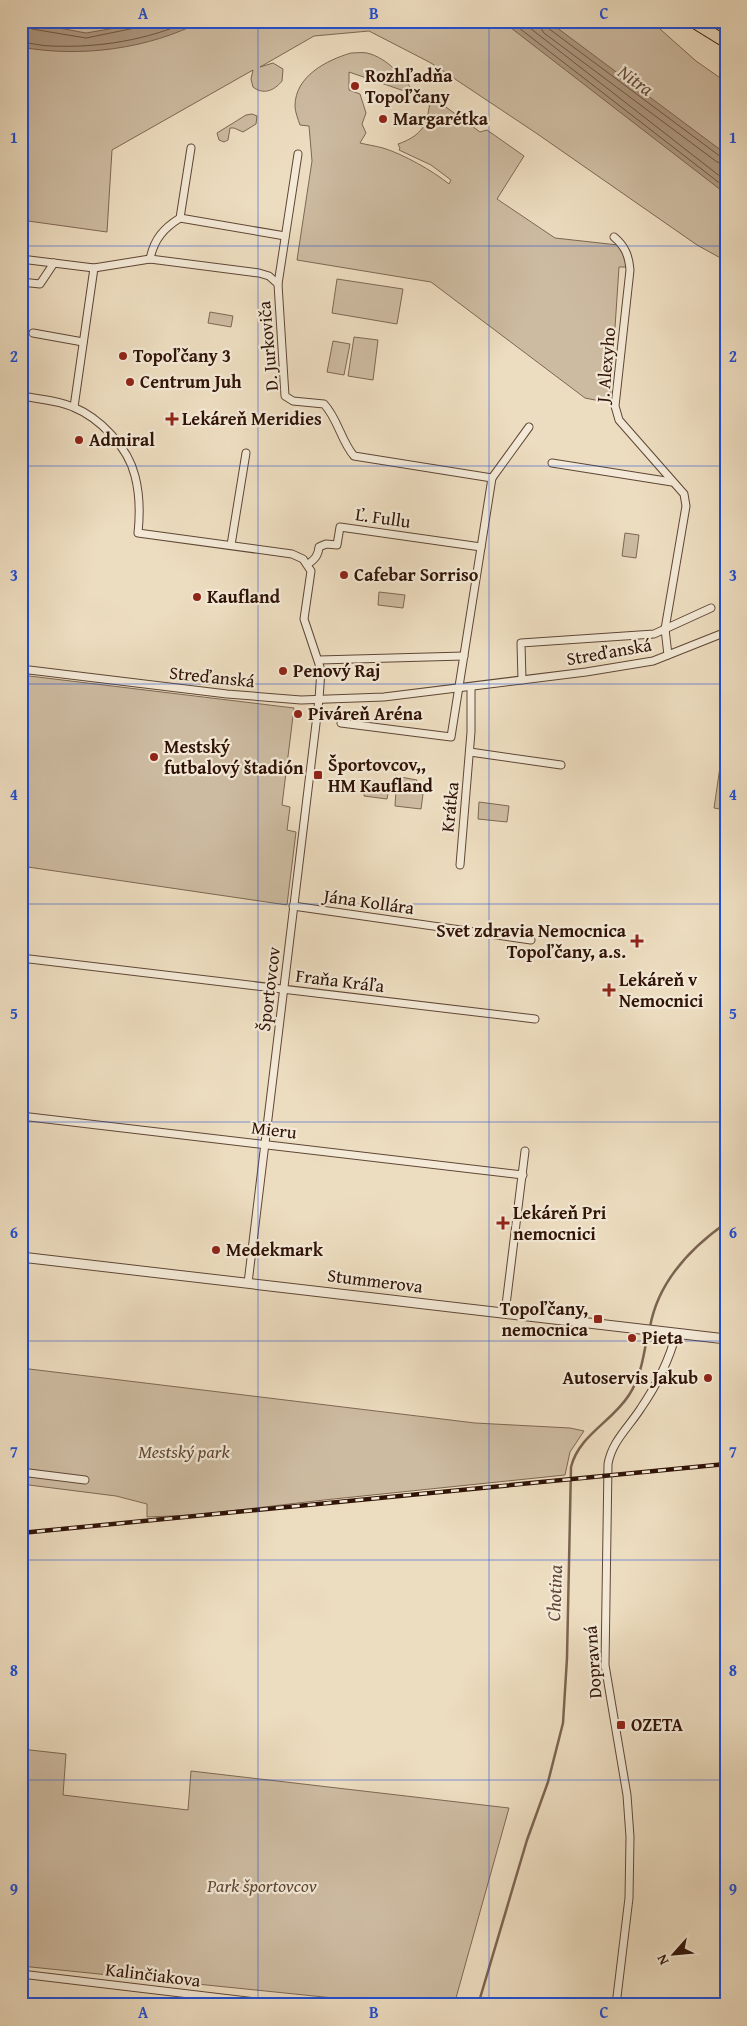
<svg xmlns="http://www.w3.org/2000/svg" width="747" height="2026" viewBox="0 0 747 2026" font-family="'Gentium Book Plus',serif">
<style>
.green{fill:#cdbba1;stroke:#7e6754}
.water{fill:#ad9881;stroke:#7b6350}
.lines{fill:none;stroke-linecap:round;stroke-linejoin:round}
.shore{stroke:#6e5644;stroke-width:1}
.stream{stroke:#7b6350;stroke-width:2.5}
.minor-casing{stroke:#5f4635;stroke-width:9}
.tertiary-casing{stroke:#5f4635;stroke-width:11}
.primary-casing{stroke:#301307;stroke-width:13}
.minor{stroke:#f3e9d6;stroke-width:7}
.tertiary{stroke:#f3e9d6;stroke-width:9}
.primary{stroke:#edddc0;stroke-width:11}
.rail-casing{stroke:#301307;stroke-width:4.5}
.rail{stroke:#f3e9d6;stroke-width:2.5;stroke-dasharray:8;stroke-linecap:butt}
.grid{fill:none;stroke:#1d4ed8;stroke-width:1;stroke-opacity:0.55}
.poi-dot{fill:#8f2418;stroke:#f3e9d6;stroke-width:2}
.labels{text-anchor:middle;stroke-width:4.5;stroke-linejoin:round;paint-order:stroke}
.poi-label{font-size:18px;font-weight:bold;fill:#301307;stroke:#f3e9d6;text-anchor:start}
.street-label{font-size:18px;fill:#301307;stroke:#f3e9d6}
.park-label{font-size:18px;font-style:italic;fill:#5f4535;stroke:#f3e9d6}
.water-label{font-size:19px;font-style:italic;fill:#624838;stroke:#f3e9d6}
.neatline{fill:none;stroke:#1d4ed8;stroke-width:2}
.grid-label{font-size:16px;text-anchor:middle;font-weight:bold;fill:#1d4ed8}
</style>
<rect width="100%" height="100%" fill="#edddc0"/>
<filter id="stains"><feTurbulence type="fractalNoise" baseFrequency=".004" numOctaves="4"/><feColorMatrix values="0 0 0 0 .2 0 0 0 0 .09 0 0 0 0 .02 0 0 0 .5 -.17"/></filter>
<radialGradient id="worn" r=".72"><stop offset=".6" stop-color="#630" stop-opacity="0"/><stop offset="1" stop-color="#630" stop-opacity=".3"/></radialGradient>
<g class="green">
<path d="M21 21H651L696 61 726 82V261L697 245 536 133 431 63 369 31 314 36 260 67 273 63 283 69 282 81C274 91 263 95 253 87L251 79 253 70 112 150 107 232 21 220Z"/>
<path d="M351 53C356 53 362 52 367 53 388 58 404 78 416 95L349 72V90L360 94 366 113 362 124 366 133 360 143C368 145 376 146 383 148 403 154 433 171 449 184L451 180 431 165 399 150 400 148 398 144C410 140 422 133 426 121 429 114 428 108 431 101L437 105 439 102 480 132 487 130 524 156 497 199 555 238 618 245 626 252V267H619L610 403 585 398 431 282 297 260 312 161 309 126 300 125C298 119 295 112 295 106 295 76 327 60 351 53Z"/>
<path d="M252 114 257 116 256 124 243 132 234 128H230L228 140 224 142 219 140 217 133 246 115Z"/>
<path d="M337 279 403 289 397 324 332 313Z"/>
<path d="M210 312 233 316 231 327 208 323Z"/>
<path d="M354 337 378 340 373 380 348 376Z"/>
<path d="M333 341 350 344 344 375 327 372Z"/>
<path d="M625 533 639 535 636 558 622 556Z"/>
<path d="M379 592 405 595 403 608 378 605Z"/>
<path d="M21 675 294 708 282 805 290 807 287 830 296 832 287 905 21 866Z"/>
<path d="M720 767 726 768V810L714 808Z"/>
<path d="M395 776 417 780 415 790 394 786Z"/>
<path d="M365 785 389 788 387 799 364 796Z"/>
<path d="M396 791 423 794 421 809 395 806Z"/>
<path d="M479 802 509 806 507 822 478 819Z"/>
<path d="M21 1368 475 1423 570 1428 584 1431 570 1452 565 1475 324 1500 195 1515 147 1517V1504L116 1496 21 1484Z"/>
<path d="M21 1749 66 1754 63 1795 188 1810 191 1771 509 1808 454 2005H402L21 1966Z"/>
</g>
<g class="water">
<path d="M21 21 86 33 115 28 142 21H202C149 49 80 58 21 47Z"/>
<path d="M502 21H548L726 154V194Z"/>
</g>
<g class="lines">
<g class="shore">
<path d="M27 21 28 26 32 29 86 38 135 28 138 26 139 21"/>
<path d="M510 21 726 188"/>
<path d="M521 21 726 181"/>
<path d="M539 21 540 27 544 33 717 162 726 164"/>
<path d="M545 21 548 28 721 157 726 158"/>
<path d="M21 42C31 43 41 46 52 46 99 48 147 40 190 21"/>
</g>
<g class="stream">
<path d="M650 1327C658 1282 689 1249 726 1223"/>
<path d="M478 2005 527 1840 548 1782 563 1723 567 1658 571 1467C579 1435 612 1422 629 1395 641 1377 644 1354 648 1332"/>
</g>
<defs>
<g id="minor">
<path d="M180 218 285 236"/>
<path d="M614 237C625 246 629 256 630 270L615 406 619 420 684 494 686 506 665 629 668 655"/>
<path d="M21 259 94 268"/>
<path d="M150 259C154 239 164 228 180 218L191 148"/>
<path d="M21 282 40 284 54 263"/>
<path d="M278 284 298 154"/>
<path d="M33 333 83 342"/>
<path d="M21 396C39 399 57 400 73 407 100 418 128 447 135 476 140 495 140 514 138 533L292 554 303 559 311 571 304 619 321 670 319 699 248 1283"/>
<path d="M74 407 94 268 150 259 259 273 269 276 278 284 285 396 293 401 324 404C338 419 341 441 354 456L492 478 451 737 341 723"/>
<path d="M552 463 672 482"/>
<path d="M492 478 529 427"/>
<path d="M231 545 246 453"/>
<path d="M308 564C315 559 318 556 319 547L326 544 337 545 340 527 481 547"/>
<path d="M319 660 464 656"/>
<path d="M21 669 227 694 301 700 384 697 586 672 653 661 726 632"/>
<path d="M522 680 521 643 654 634 711 608"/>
<path d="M470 752 561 765"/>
<path d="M460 865 471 732V687"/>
<path d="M293 906 531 940"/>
<path d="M21 958 535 1019"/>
<path d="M21 1116 523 1175"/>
<path d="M505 1313 525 1151"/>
<path d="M21 1472 85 1480"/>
<path d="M21 1974 282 2005"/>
<path d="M616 2005 629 1898 630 1837 627 1795 605 1665 608 1464C612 1441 629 1427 641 1408 656 1386 669 1361 676 1334"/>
</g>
<path id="tertiary" d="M21 1257 726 1339"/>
<path id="primary" d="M692 21 726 42"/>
</defs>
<use href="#minor" class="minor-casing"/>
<use href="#tertiary" class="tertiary-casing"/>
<use href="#primary" class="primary-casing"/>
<use href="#minor" class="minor"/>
<use href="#tertiary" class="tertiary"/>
<use href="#primary" class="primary"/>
<defs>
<path id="rail" d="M21 1533 726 1464"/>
</defs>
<use href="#rail" class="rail-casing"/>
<use href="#rail" class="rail"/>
</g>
<path class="grid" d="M258 21V2005M489 21V2005M21 246H726M21 466H726M21 684H726M21 904H726M21 1122H726M21 1341H726M21 1560H726M21 1780H726"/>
<g class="poi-dot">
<circle cx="355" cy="86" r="5"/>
<circle cx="383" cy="119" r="5"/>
<circle cx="123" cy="356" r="5"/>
<circle cx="130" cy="382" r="5"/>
<path d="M169.5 411.5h5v5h5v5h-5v5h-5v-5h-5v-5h5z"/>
<circle cx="79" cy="440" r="5"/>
<circle cx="344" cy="575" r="5"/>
<circle cx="197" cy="597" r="5"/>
<circle cx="283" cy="671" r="5"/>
<circle cx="298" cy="714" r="5"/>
<circle cx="154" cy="757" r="5"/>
<rect x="313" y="770" width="10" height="10" rx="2.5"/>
<path d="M634.5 933.5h5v5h5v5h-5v5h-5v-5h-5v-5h5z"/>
<path d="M606.5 982.5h5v5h5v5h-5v5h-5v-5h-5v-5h5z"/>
<path d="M500.5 1215.5h5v5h5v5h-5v5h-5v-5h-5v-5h5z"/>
<circle cx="216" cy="1250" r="5"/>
<rect x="593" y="1314" width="10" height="10" rx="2.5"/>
<circle cx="632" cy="1338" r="5"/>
<circle cx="708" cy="1378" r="5"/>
<rect x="616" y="1720" width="10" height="10" rx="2.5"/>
</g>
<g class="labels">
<g class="poi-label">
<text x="365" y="82">Rozhľadňa<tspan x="365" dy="21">Topoľčany</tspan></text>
<text x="393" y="125">Margarétka</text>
<text x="133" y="362">Topoľčany 3</text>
<text x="140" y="388">Centrum Juh</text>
<text x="182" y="425">Lekáreň Meridies</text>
<text x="89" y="446">Admiral</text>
<text x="354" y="581">Cafebar Sorriso</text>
<text x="207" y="603">Kaufland</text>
<text x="293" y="677">Penový Raj</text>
<text x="308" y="720">Piváreň Aréna</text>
<text x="164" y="753">Mestský<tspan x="164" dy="21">futbalový štadión</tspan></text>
<text x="328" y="771">Športovcov,,<tspan x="328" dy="21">HM Kaufland</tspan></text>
<text x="626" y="937" text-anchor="end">Svet zdravia Nemocnica<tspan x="626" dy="21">Topoľčany, a.s.</tspan></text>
<text x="619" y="986">Lekáreň v<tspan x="619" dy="21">Nemocnici</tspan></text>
<text x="513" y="1219">Lekáreň Pri<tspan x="513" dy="21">nemocnici</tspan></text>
<text x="226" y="1256">Medekmark</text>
<text x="588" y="1315" text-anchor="end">Topoľčany,<tspan x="588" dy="21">nemocnica</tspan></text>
<text x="642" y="1344">Pieta</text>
<text x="698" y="1384" text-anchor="end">Autoservis Jakub</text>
<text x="631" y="1731">OZETA</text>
</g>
<g class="street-label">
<text transform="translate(268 346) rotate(-95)" y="6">D. Jurkoviča</text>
<text transform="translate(606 365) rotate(-85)" y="6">J. Alexyho</text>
<text transform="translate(383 518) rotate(8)" y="6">Ľ. Fullu</text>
<text transform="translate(609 652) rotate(-10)" y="6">Streďanská</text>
<text transform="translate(212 677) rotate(6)" y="6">Streďanská</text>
<text transform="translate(450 807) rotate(-84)" y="6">Krátka</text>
<text transform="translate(369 902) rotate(8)" y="6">Jána Kollára</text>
<text transform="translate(340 981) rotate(7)" y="6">Fraňa Kráľa</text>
<text transform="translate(269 989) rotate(-83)" y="6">Športovcov</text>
<text transform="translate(274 1130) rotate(7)" y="6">Mieru</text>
<text transform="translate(375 1281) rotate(7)" y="6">Stummerova</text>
<text transform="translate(593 1662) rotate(-94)" y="6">Dopravná</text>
<text transform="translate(153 1975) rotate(7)" y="6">Kalinčiakova</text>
</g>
<g class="park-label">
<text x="184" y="1458">Mestský park</text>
<text x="262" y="1892">Park športovcov</text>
</g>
<g class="water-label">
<text transform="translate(636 80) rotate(36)" y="7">Nitra</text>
<text transform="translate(554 1593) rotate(-88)" y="7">Chotina</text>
</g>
</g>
<rect width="747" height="2026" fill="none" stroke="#edddc0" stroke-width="55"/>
<g transform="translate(674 1954) rotate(243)" stroke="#f3e9d6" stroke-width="4" paint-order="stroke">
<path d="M0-4L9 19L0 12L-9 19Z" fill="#301307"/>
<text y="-8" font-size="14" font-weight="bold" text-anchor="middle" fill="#301307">N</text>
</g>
<rect x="28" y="28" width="692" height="1970" class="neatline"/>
<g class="grid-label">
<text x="143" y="19">A</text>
<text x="374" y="19">B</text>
<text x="604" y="19">C</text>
<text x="14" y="143">1</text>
<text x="733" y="143">1</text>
<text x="14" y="362">2</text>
<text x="733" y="362">2</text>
<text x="14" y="581">3</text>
<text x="733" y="581">3</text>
<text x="14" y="800">4</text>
<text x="733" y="800">4</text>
<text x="14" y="1019">5</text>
<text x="733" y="1019">5</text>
<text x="14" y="1238">6</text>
<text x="733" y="1238">6</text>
<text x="14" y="1457">7</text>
<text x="733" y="1457">7</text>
<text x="14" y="1676">8</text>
<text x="733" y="1676">8</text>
<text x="14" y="1895">9</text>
<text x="733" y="1895">9</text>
<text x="143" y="2018">A</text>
<text x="374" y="2018">B</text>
<text x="604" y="2018">C</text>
</g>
<rect width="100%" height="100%" filter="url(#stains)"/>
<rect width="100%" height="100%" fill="url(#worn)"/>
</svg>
